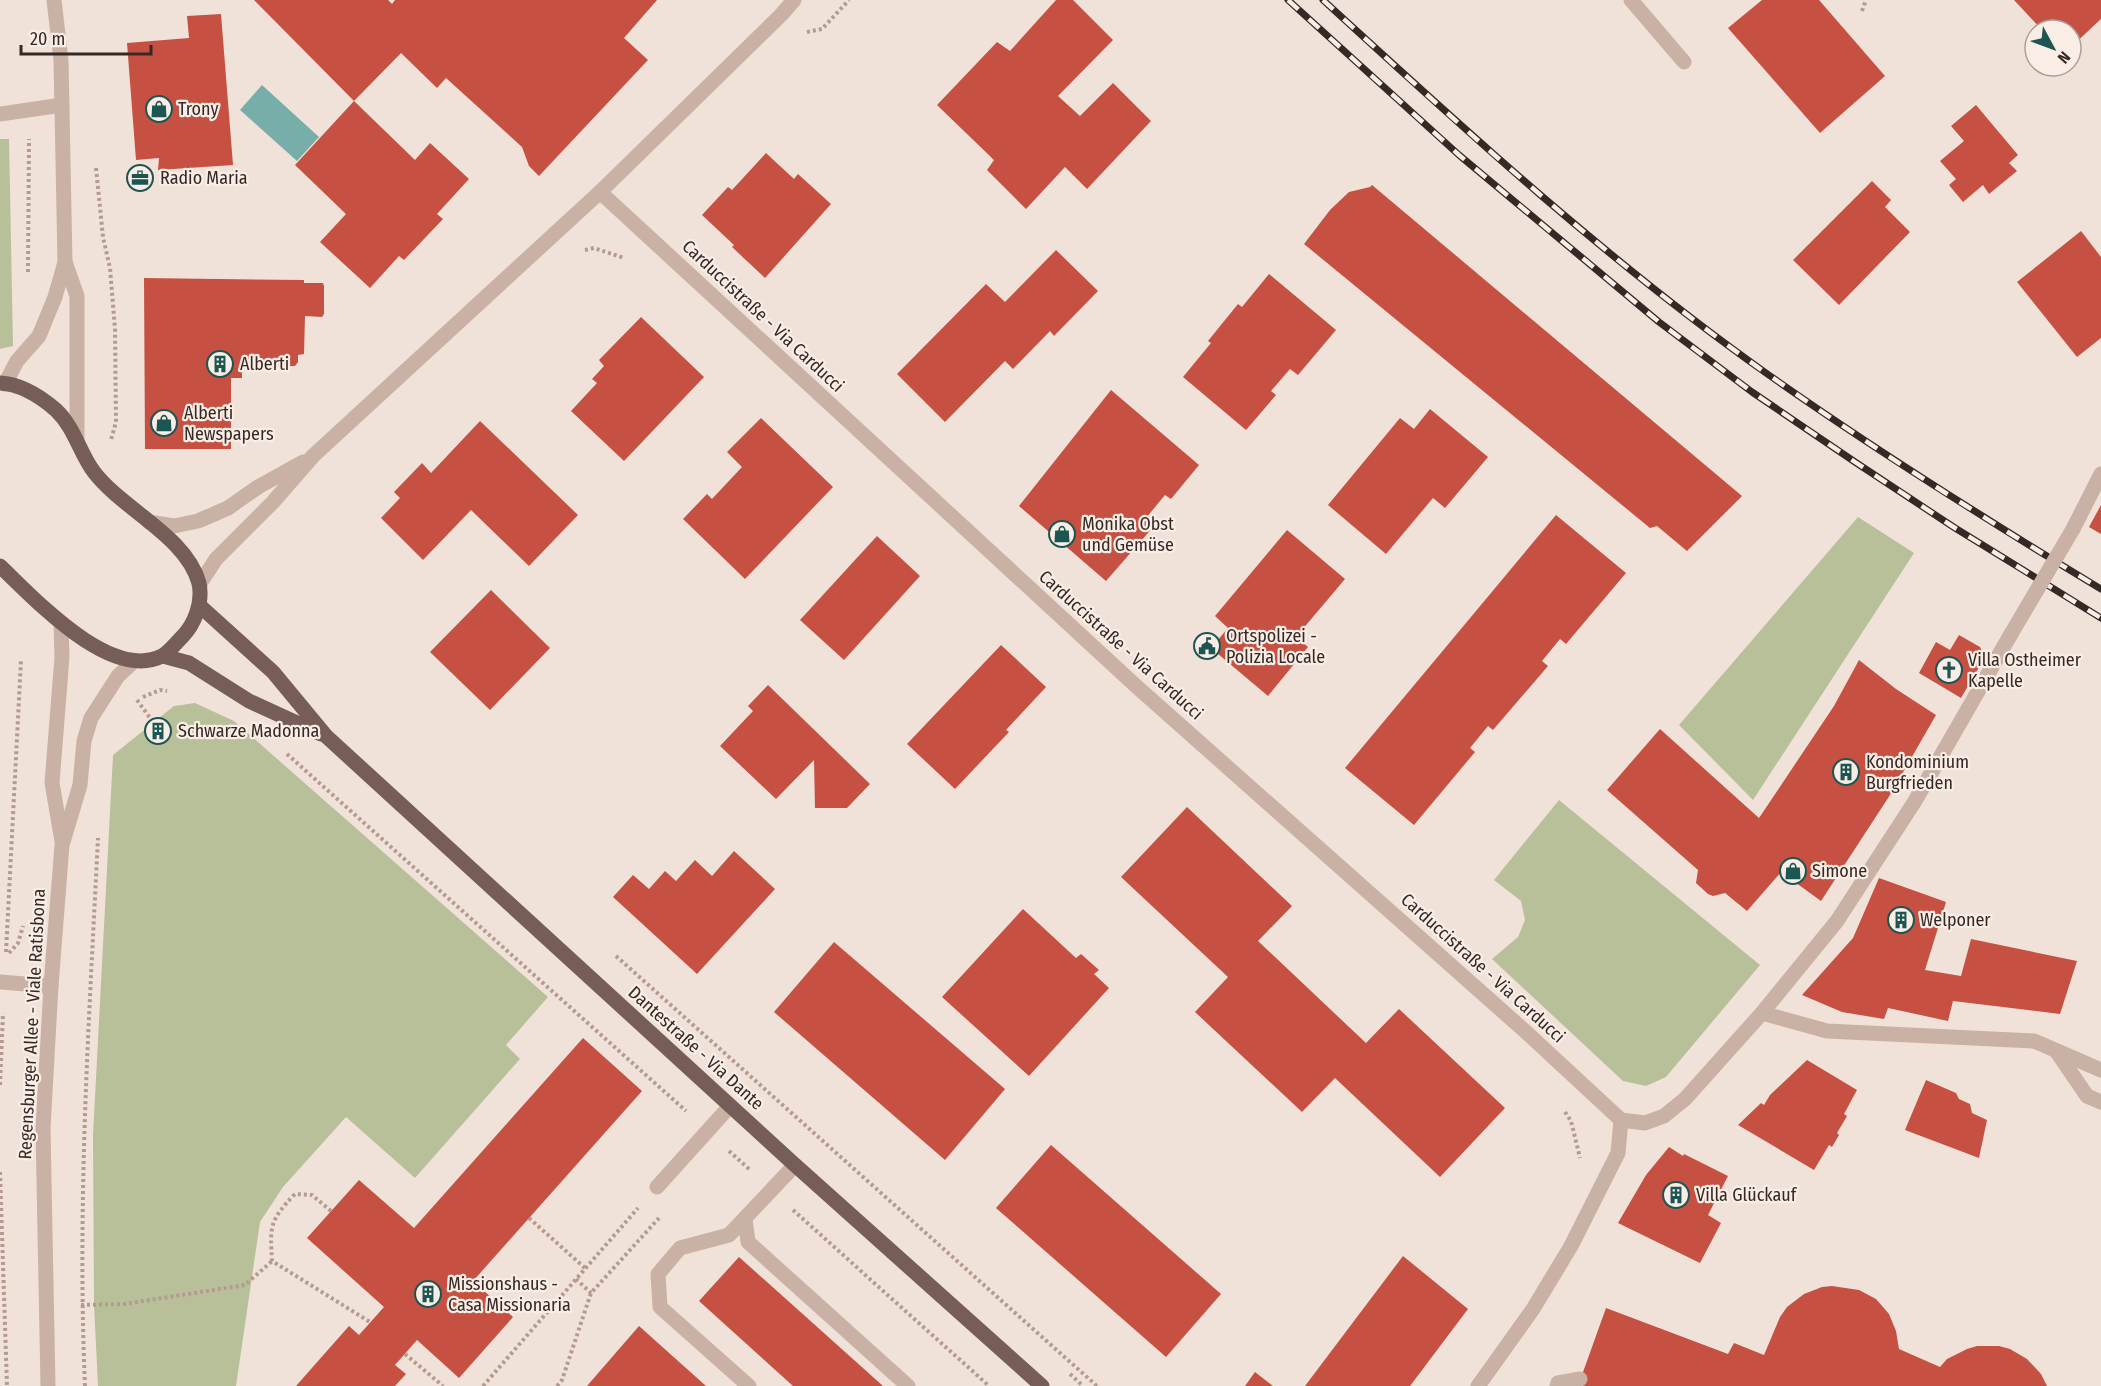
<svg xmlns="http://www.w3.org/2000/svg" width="2101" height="1386" viewBox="0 0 2101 1386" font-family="'Fira Sans Condensed',sans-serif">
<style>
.green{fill:#b8c099}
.water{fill:#78aea9}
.building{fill:#c65042}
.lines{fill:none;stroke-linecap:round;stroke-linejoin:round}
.path{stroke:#b59a8f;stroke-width:4;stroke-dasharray:3 3;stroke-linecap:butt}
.minor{stroke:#c9b1a5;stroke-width:15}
.major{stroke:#775d57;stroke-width:15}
.rail-casing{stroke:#352926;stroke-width:7}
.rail{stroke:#f9ede5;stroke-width:4.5;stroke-dasharray:14;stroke-linecap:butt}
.minor-bridge{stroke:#c9b1a5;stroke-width:15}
.labels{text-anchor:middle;stroke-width:4.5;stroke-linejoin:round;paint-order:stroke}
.poi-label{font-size:18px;fill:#352926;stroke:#f9ede5;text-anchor:start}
.street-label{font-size:18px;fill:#352926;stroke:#f9ede5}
</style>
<rect width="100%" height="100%" fill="#f1e2d9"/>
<g class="green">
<path d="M0 139H9L13 346 0 349Z"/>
<path d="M1858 517 1914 553 1753 800 1679 725Z"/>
<path d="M195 703 234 721 548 997 506 1045 520 1059 415 1178 346 1117 283 1187 260 1222 236 1386H98L94 1305 93 1135 113 755 174 706Z"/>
<path d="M1559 800 1760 965 1666 1077 1646 1086 1623 1081 1492 959 1518 937 1525 920 1521 901 1494 880Z"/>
</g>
<path class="water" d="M262 85 319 137 297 161 240 110Z"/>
<g class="building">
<path d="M254 0H388L392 4 395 0H657L624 38 648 60 539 176 529 166 522 147 446 78 437 88 401 53 354 101Z"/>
<path d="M1056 0H1073L1113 40 1058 96 1080 116 1113 83 1151 121 1087 189 1065 167 1026 209 987 170 994 160 937 105 997 42 1010 51Z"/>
<path d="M1762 0H1819L1885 76 1820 133 1728 28Z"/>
<path d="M2014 0H2101V19L2071 47V30H2042Z"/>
<path d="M221 14 233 165 158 170 159 158 136 160 127 43 189 38 187 16Z"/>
<path d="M354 101 415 160 430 143 469 179 437 214 443 219 404 260 399 256 370 288 320 242 346 214 295 165Z"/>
<path d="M1976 105 2018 155 2009 163 2017 171 1989 194 1983 185 1963 202 1949 185 1956 179 1940 161 1964 141 1951 126Z"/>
<path d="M766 153 794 179 798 174 831 204 765 278 732 247 734 245 702 215 728 187 732 190Z"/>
<path d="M1872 181 1891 200 1885 207 1910 232 1839 305 1793 260Z"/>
<path d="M1372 185 1742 496 1687 551 1657 526 1650 528 1304 244 1330 210 1349 192 1370 187Z"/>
<path d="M2081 231 2101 257V338L2077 357 2017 282Z"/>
<path d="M1056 250 1098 291 1054 336 1050 331 1013 369 1005 361 945 422 897 374 986 284 1005 302Z"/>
<path d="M1269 274 1336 330 1298 375 1290 369 1271 391 1276 395 1246 430 1183 377 1211 343 1208 341 1238 304 1242 307Z"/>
<path d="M144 278 304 280V283H323L324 286V314L322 317 305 316 304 354 298 355V362L295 366 242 367V378H231V449H145Z"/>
<path d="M641 317 704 377 624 461 571 411 597 383 592 379 604 366 599 360Z"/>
<path d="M1111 390 1199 465 1171 499 1165 495 1146 518 1154 526 1106 581 1019 506Z"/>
<path d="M1430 409 1488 457 1445 508 1433 498 1386 554 1328 505 1400 418 1414 429Z"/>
<path d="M761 418 833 487 745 579 683 519 707 494 712 499 742 467 727 452Z"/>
<path d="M480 421 578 515 529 566 471 510 423 560 381 518 400 498 394 492 422 463 431 473Z"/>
<path d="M2101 505V534L2089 527Z"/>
<path d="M1556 515 1626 573 1566 644 1560 639 1542 661 1548 666 1493 730 1488 726 1470 748 1475 752 1414 825 1345 768Z"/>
<path d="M1287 530 1345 579 1296 637 1308 647 1268 696 1211 648 1228 628 1215 616Z"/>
<path d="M877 536 920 576 844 660 800 620Z"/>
<path d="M491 590 550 648 490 710 430 652Z"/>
<path d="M1959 635 1980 647 1985 657 1961 698 1919 673 1936 642 1950 650Z"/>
<path d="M1001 645 1046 687 1006 730 1009 732 955 789 907 744Z"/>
<path d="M1859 660 1896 689 1936 715 1890 795 1821 901 1781 872 1747 911 1725 893 1713 896 1708 894 1696 883 1698 870 1607 790 1660 729 1759 818 1834 706Z"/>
<path d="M768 685 870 784 847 808H815L814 760 776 799 720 746 753 711 748 706Z"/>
<path d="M161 717 172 733 156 745 144 729Z"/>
<path d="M1187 807 1292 906 1258 941 1366 1043 1399 1009 1505 1108 1440 1177 1335 1078 1302 1112 1195 1012 1228 977 1121 877Z"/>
<path d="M734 851 775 889 697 974 613 897 633 875 649 889 665 871 676 881 695 860 712 876Z"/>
<path d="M1879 878 1946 902 1925 970 1961 976 1971 939 2077 961 2060 1014 1953 1001 1948 1021 1888 1008 1884 1019 1842 1012 1802 995 1853 938Z"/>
<path d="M1023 909 1076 958 1081 954 1099 970 1094 974 1109 988 1029 1076 942 997Z"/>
<path d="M834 942 1005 1089 945 1160 774 1012Z"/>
<path d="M583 1038 642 1091 473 1281 513 1317 459 1378 417 1340 395 1365 406 1374 395 1386H296L349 1326 359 1335 384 1307 307 1238 359 1180 414 1228Z"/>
<path d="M1807 1060 1857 1090 1844 1114 1847 1116 1837 1133 1839 1135 1832 1147 1829 1145 1814 1170 1738 1125 1761 1103 1764 1105 1770 1095Z"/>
<path d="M1926 1080 1956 1093 1959 1099 1970 1104 1972 1113 1987 1120 1979 1158 1905 1130Z"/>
<path d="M1051 1145 1221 1294 1166 1357 996 1208Z"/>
<path d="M1669 1147 1683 1156 1684 1154 1728 1176 1708 1215 1721 1223 1700 1263 1618 1223 1646 1175Z"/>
<path d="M1403 1256 1468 1309 1410 1386H1305Z"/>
<path d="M739 1257 883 1386H793L699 1301Z"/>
<path d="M1832 1286 1859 1290 1876 1299 1889 1314 1896 1331 1899 1349 1940 1367 1947 1359 1967 1349 1977 1346H1999L2010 1349 2027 1359 2041 1374 2047 1386H1578L1606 1308 1728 1354 1734 1343 1764 1355 1780 1317 1787 1307 1804 1294 1822 1287Z"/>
<path d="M639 1326 706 1386H587Z"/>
<path d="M1255 1372 1273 1386H1245Z"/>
</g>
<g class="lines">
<g class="path">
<path d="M1862 11 1866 0"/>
<path d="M807 32 822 29 849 0"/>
<path d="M96 168 103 237 110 268 115 329 116 422 111 440"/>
<path d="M585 250 594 248 624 258"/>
<path d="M28 272 29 139"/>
<path d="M143 697 160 690 167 691"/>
<path d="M137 700 153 722"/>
<path d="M287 754 686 1111"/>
<path d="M6 952 21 660"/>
<path d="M9 953 18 943 23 926"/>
<path d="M616 956 1097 1386"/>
<path d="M0 1085 3 1013"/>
<path d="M1565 1112 1571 1121 1580 1158"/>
<path d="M729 1151 750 1170"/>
<path d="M0 1172 7 1386"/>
<path d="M793 1210 989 1386"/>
<path d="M331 1211 312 1195 295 1194C269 1221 270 1226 272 1261L370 1322"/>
<path d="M529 1218 585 1268"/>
<path d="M576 1279 591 1293"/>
<path d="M81 1305 124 1304 245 1285 272 1261"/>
<path d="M405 1354 443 1386"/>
<path d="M1070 1374 1083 1386"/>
<path d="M85 1386C77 1203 89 1021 98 838"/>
<path d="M483 1386 638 1208"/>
<path d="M557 1386 562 1380 591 1293 659 1218"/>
</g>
<g class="minor">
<path d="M54 0 61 60 65 262 77 296V438"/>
<path d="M1631 0 1684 62"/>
<path d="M0 114 62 105"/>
<path d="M600 192 1136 686 1526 1032 1621 1120"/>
<path d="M5 384 17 361 39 336 55 297 65 262"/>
<path d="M149 522 174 526 198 521 228 508 258 487 303 462"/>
<path d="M2073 529 2101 474"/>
<path d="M199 585 216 559 273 502 313 456 600 192 781 15 794 0"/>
<path d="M61 623 62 657 52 783 62 841"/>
<path d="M0 982 51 986"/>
<path d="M1762 1013 1827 1031 2034 1041 2101 1070"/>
<path d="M2057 1052 2087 1096 2101 1102"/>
<path d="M1621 1120 1645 1123 1664 1116 1685 1099 1762 1013 1837 921 1915 801 2011 634"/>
<path d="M657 1187 730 1106"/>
<path d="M745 1219 748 1242 908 1386"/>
<path d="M48 1386 43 1128 51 986 62 845 80 785 84 741 91 718 118 676 133 662"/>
<path d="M749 1386 660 1307 658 1274 680 1248 729 1235 795 1165"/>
<path d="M1478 1386 1533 1309 1571 1246 1618 1153 1621 1120"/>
<path d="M1557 1386 1558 1383 1580 1379"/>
</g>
<g class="major">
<path d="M0 383C21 384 41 397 56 410 75 428 80 454 94 472 123 510 186 536 199 583 203 602 195 624 182 637 176 643 169 652 162 656 110 682 34 598 0 566"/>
<path d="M200 606 273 672 326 736 795 1165 1042 1386"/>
<path d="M163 656 189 663 249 701 321 734"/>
</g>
<defs>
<g id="rail">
<path d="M1288 0 1459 155 1659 322 1752 392 1855 462 1955 528 2101 618"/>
<path d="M1323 0C1465 130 1608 261 1766 373 1875 450 1987 520 2101 589"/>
</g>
</defs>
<use href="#rail" class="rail-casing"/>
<use href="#rail" class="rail"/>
<path class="minor-bridge" d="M2011 634 2073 529"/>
</g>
<defs>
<symbol id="shop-ring" viewBox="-11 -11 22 22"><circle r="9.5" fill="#f9ede5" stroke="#1c5652" stroke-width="1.5"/><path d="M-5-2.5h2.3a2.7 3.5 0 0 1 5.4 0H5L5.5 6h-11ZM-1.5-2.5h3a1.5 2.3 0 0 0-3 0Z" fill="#1c5652"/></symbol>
<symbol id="office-ring" viewBox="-11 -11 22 22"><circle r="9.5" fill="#f9ede5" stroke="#1c5652" stroke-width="1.5"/><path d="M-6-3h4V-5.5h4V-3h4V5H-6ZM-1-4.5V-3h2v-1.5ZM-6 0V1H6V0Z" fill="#1c5652"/></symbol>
<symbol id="building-ring" viewBox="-11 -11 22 22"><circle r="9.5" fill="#f9ede5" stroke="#1c5652" stroke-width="1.5"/><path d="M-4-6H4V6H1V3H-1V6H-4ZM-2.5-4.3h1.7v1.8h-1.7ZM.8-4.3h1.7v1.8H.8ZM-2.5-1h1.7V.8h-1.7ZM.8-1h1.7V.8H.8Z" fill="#1c5652"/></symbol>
<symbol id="civic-ring" viewBox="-11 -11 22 22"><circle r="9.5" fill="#f9ede5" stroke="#1c5652" stroke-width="1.5"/><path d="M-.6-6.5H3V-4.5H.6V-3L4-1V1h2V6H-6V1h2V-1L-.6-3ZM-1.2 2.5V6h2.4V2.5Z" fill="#1c5652"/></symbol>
<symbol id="church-ring" viewBox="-11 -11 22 22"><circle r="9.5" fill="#f9ede5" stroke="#1c5652" stroke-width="1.5"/><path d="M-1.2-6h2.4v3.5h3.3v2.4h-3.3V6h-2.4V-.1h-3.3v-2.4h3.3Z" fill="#1c5652"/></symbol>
</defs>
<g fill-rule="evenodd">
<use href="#shop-ring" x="144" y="94" width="30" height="30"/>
<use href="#office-ring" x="125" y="163" width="30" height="30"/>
<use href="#building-ring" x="205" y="349" width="30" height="30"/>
<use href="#shop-ring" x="149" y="408" width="30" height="30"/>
<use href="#shop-ring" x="1047" y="519" width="30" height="30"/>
<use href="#civic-ring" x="1192" y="631" width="30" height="30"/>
<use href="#church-ring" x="1934" y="655" width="30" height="30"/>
<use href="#building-ring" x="143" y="716" width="30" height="30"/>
<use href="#building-ring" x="1831" y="757" width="30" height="30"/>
<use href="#shop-ring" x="1778" y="856" width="30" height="30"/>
<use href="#building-ring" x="1886" y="905" width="30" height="30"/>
<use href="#building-ring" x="1661" y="1180" width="30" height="30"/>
<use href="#building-ring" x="413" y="1279" width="30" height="30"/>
</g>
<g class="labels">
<g class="poi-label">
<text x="178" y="115">Trony</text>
<text x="160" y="184">Radio Maria</text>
<text x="240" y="370">Alberti</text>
<text x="184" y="419">Alberti<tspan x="184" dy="21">Newspapers</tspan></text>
<text x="1082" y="530">Monika Obst<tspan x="1082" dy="21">und Gemüse</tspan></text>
<text x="1226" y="642">Ortspolizei -<tspan x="1226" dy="21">Polizia Locale</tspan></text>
<text x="1968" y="666">Villa Ostheimer<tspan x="1968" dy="21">Kapelle</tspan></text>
<text x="178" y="737">Schwarze Madonna</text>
<text x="1866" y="768">Kondominium<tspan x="1866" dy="21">Burgfrieden</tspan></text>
<text x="1812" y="877">Simone</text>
<text x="1920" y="926">Welponer</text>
<text x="1696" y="1201">Villa Glückauf</text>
<text x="448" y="1290">Missionshaus -<tspan x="448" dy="21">Casa Missionaria</tspan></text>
</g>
<g class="street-label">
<text transform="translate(763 316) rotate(43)" y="6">Carduccistraße - Via Carducci</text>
<text transform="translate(1121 645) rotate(42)" y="6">Carduccistraße - Via Carducci</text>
<text transform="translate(1483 968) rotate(42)" y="6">Carduccistraße - Via Carducci</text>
<text transform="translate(32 1024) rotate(-87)" y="6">Regensburger Allee - Viale Ratisbona</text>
<text transform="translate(696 1048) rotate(42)" y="6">Dantestraße - Via Dante</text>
</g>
</g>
<g transform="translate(2053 48) rotate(131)"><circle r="28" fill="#f9ede5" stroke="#ab9f99" stroke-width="1.5"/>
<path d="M0-4.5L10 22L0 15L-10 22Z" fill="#1c5652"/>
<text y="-9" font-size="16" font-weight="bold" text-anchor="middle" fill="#352926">N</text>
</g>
<path d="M21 45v9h130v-9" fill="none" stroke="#352926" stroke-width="3"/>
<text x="30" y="45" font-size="18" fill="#352926" stroke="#f9ede5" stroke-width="4.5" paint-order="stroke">20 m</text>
</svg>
